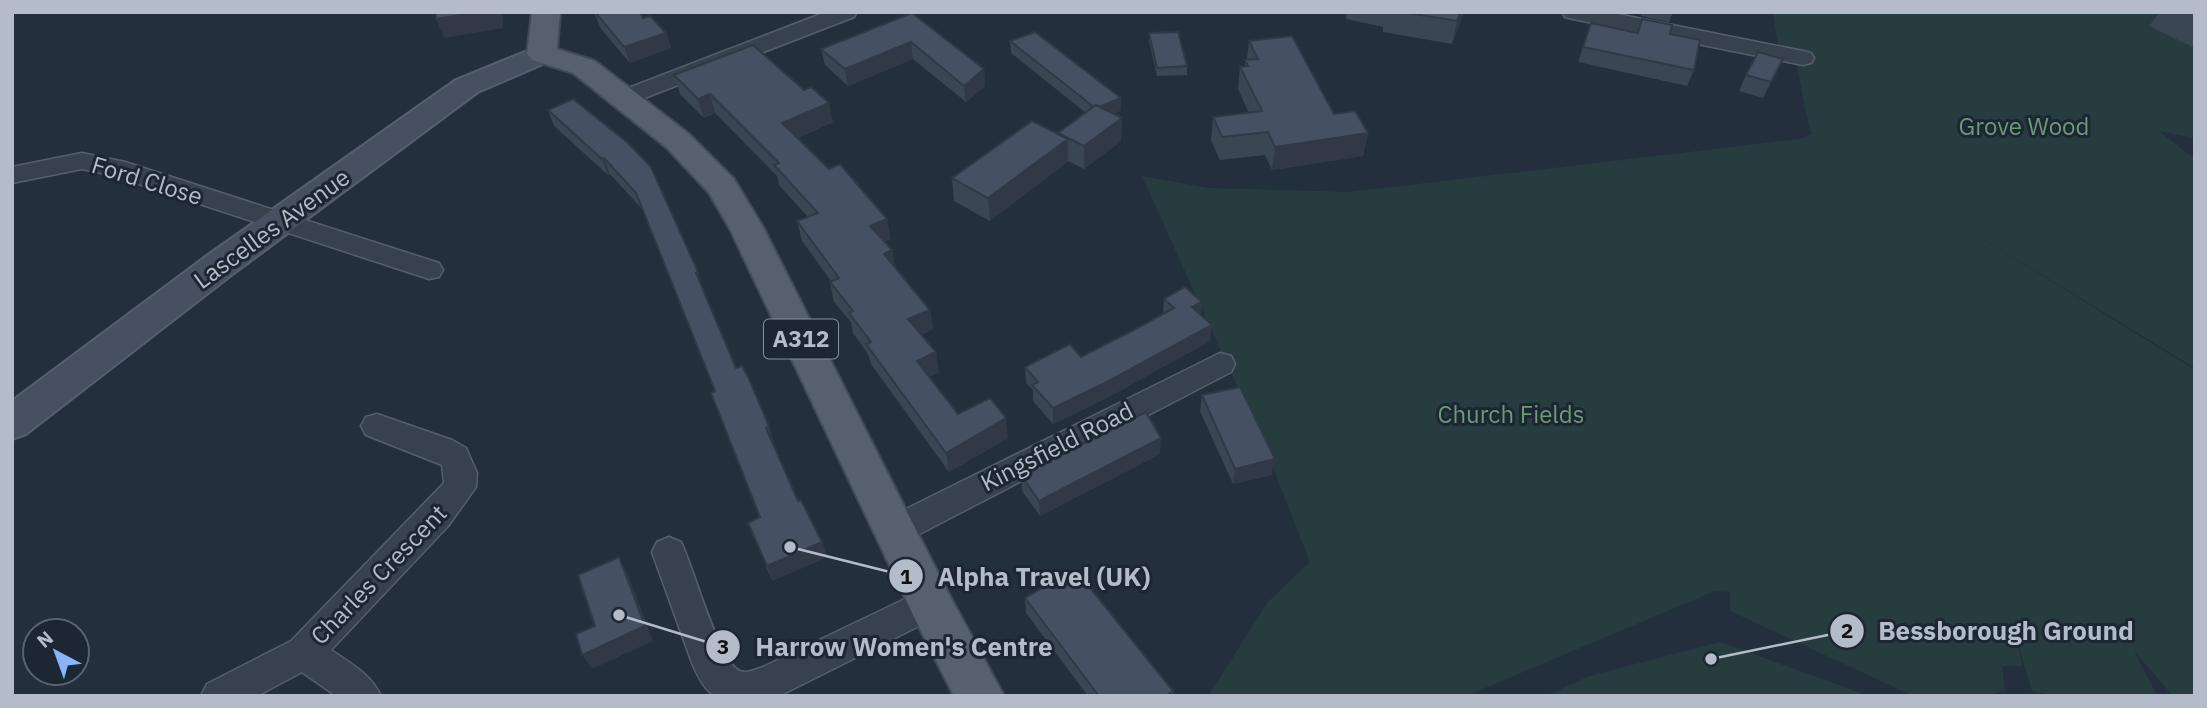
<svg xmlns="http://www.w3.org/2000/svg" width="2207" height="708" viewBox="0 0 2207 708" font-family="'IBM Plex Sans',sans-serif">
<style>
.green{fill:#263c3f}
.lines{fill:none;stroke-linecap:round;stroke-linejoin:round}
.street-casing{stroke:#565f6c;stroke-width:3}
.secondary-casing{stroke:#565f6c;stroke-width:4}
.primary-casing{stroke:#414a57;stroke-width:4}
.street{fill:#38414e;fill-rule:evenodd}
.secondary{fill:#465061;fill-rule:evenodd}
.primary{fill:#56606e;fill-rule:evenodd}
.wall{fill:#3b4654}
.shaded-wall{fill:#303945}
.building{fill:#455162;stroke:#303945;stroke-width:2}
.labels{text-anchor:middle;stroke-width:6;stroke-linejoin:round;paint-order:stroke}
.shield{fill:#1d2633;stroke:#878f9c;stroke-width:2}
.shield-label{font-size:23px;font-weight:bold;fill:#b4bcc9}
.park-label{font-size:24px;fill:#6b9a76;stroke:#1d2633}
.street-label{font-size:24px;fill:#b4bcc9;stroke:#1d2633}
.leader{fill:none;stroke:#b4bcc9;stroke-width:2.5}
.callout-dot{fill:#b4bcc9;stroke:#1d2633;stroke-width:2.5}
.mark-label{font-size:21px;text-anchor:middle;font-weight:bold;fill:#111}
.callout-label{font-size:26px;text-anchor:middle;font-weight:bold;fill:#b4bcc9;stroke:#1d2633;stroke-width:6;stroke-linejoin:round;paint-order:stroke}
</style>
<rect width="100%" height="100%" fill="#242f3e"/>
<g class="green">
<path d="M1773 12H2195V138L2159 131 2195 159V368L1957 223 2195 370V696H2173L2134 651 2157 696H2058L2032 691 2011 620 2023 666H2002L2005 691 1982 696H1913L1730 611V592L1715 591 1466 696H1208L1268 602 1310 562 1270 460 1142 176 1209 188 1349 192 1800 139 1812 134C1802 106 1802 79 1792 51L1778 47Z"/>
<path d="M1720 642 1869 696H1547L1589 676Z"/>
</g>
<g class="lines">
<defs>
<g id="street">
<path d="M826 12H857L854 17 629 104H613L609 99 613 94Z"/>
<path d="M1562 12H1607L1803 51 1811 53 1814 58 1811 63 1803 65 1573 19 1565 17Z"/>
<path d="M82 153 125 162 439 263 443 270 439 277 429 279 111 175 82 169 12 183V167Z"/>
<path d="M1220 353 1231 356 1235 364 1231 372 906 541 894 545 882 541 877 531 882 521Z"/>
<path d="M377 414 452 440 466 448 477 473 476 487 449 525 331 650C350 663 371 674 381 696H336L302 672 257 696H201L207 684 291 641 444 483 442 465 366 435 361 426 366 417Z"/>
<path d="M669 537 681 542C694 569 717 656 738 670 745 675 756 669 763 667L930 587 943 592 948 603 943 614 785 693 778 696H715C704 690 697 675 692 663L652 552 657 542Z"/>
</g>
<path id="secondary" d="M542 45 552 48 557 54 552 60 478 92 234 273 26 434 12 439V401L208 255 456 80Z"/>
<path id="primary" d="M532 12H560L557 49 595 61 689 134 734 179 764 229 946 589 1004 696H954L914 617 730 229 709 193 667 148 573 73 532 60 527 54Z"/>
</defs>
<use href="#street" class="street-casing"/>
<use href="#secondary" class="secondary-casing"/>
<use href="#primary" class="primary-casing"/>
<use href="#street" class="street"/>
<use href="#secondary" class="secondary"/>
<use href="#primary" class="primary"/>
</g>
<g class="wall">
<path d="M594 12H640L643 18 666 33 671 48 630 63 601 29Z"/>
<path d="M1347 12H1464L1452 44 1383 32V27L1346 19Z"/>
<path d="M1642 12H1673L1669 22 1641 16Z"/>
<path d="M2160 12H2195V48L2149 26Z"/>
<path d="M912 13 984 69 985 86 966 102 913 59 848 86 825 65 821 49Z"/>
<path d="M1642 19 1670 34 1694 70 1687 86 1578 62 1591 23 1637 33Z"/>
<path d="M1149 33 1187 66V75L1157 76 1149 41Z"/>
<path d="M1010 41 1121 98V110L1113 114 1122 118 1121 141 1084 169 1068 161 990 221 954 201 952 178 1058 134 1086 113 1011 53Z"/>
<path d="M1249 41 1334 114 1368 133 1363 156 1272 170 1265 155 1220 160 1211 140 1213 117 1249 113 1238 89 1240 67 1245 66V60H1247Z"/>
<path d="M1783 59 1763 98 1739 91 1746 75Z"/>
<path d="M674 75 833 122 797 138 891 239 884 241 892 250 895 266 930 310 933 329 921 335 939 372 929 377 958 414 1008 438 949 472 871 364 868 354 853 333 851 322 834 302 830 282 831 281 802 241 797 221 808 217 779 185 777 176 715 113 704 118 680 94Z"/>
<path d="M573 99 703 288 702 289 736 368 774 442 772 443 798 501 822 542 827 557 772 581 748 523 759 518 715 391 642 209 610 174 608 175 554 126 548 110Z"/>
<path d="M1164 299 1201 315 1210 341 1105 399 1053 424 1033 401V390L1026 383 1025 367 1081 357 1132 331 1163 314Z"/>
<path d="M1202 395 1272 475 1233 484 1200 411Z"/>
<path d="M1160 454 1040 516 1022 491 1021 475Z"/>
<path d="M1025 598 1173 691V696H1088L1026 613Z"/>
</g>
<g class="shaded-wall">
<path d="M478 12H503V28L444 38 436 19Z"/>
<path d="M1461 12H1464L1452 44 1457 21Z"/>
<path d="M666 33 671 48 630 63 624 47Z"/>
<path d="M911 42 913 59 848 86 845 69Z"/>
<path d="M984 69 985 86 966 102 964 86Z"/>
<path d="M710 94 715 113 704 118 698 99Z"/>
<path d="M1121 98V110L1096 121V109Z"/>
<path d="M829 103 833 122 786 142 782 123Z"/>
<path d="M1122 118 1121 141 1084 169V146Z"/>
<path d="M1368 133 1363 156 1272 170 1275 147Z"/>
<path d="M1068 139V162L990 221 988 198Z"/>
<path d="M604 158 610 174 608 175 602 159Z"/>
<path d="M887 219 891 239 874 246 870 226Z"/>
<path d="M892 250 895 270 884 254Z"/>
<path d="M698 272 703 288 701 289 696 273Z"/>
<path d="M1202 302 1201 318 1192 307Z"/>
<path d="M930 310 933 329 912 339 908 319Z"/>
<path d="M1212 325 1210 341 1105 399 1053 424V408Z"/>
<path d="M936 352 939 372 920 381 917 361Z"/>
<path d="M1006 418 1008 438 949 472 946 453Z"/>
<path d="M769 426 774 442 771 443 766 428Z"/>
<path d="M1161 438 1160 454 1040 516 1039 501Z"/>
<path d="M1275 459 1272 475 1233 484 1235 469Z"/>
<path d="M822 542 827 557 772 581 767 566Z"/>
<path d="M619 557 627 572 653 641 592 669 582 655 645 626Z"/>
</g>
<g class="building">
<path d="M436 12H478L436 19Z"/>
<path d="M595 12H640L643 18 650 16 666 33 624 47Z"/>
<path d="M1402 12H1461L1457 21Z"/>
<path d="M912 13 984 69 964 86 911 42 845 69 821 49Z"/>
<path d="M1642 19 1672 25 1670 34 1700 40 1694 70 1583 47 1591 23 1638 33Z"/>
<path d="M1035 32 1121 98 1099 107 1096 105 1094 107 1010 41Z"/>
<path d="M1178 32 1187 66 1157 68 1149 33Z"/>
<path d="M1292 36 1334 114 1355 111 1368 133 1275 147 1268 132 1222 137 1213 117 1262 111 1240 67 1248 66 1245 60 1258 59 1249 41Z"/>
<path d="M753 45 804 90 811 87 829 103 782 123 829 169 840 164 887 219 870 226 892 250 884 254 930 310 908 319 936 352 917 361 958 414 990 398 1006 418 946 453 866 344 871 342 849 313 853 311 830 282 839 278 797 221 818 213 774 165 779 163 710 94 698 99 674 75Z"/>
<path d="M1758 52 1783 59 1771 82 1746 75Z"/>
<path d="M573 99 628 143 651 167 698 272 696 273 736 368 742 366 749 379 769 426 766 428 798 501 801 500 822 542 767 566 748 523 760 517 711 393 715 391 636 193 604 158 602 159 548 110Z"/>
<path d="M1096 105 1122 118 1084 146 1058 133Z"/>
<path d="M1032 121 1068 139 988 198 952 178Z"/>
<path d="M1185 287 1202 302 1192 307 1212 325 1105 383 1053 408 1032 385 1038 382 1025 367 1070 344 1081 357 1132 331 1174 308 1164 299Z"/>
<path d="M1240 387 1275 459 1235 469 1202 395Z"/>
<path d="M1146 412 1161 438 1039 501 1021 475Z"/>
<path d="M619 557 645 626 582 655 576 634 595 626 578 575Z"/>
<path d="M1075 569 1173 691 1166 696H1099L1025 598Z"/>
</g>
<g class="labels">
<rect class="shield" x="764" y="319.5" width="74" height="39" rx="5"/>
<g class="shield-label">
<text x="801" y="347">A312</text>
</g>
<g class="park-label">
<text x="2024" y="135">Grove Wood</text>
<text x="1511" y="423">Church Fields</text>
</g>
<g class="street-label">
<text transform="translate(147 181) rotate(17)" y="8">Ford Close</text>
<text transform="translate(272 229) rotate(-36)" y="8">Lascelles Avenue</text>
<text transform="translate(1057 447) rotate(-27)" y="8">Kingsfield Road</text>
<text transform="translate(379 575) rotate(-46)" y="8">Charles Crescent</text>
</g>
</g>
<path class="leader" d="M790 547L906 576M1711 659L1847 631M619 615L723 647"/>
<g class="callout-dot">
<circle cx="790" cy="547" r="7"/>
<circle cx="1711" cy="659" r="7"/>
<circle cx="619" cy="615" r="7"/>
<circle cx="906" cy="576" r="18"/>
<circle cx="1847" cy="631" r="18"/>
<circle cx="723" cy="647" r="18"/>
</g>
<g class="mark-label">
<text x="906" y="584">1</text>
<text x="1847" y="638">2</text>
<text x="723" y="654">3</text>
</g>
<g class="callout-label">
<text x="1044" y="586">Alpha Travel (UK)</text>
<text x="2006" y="640">Bessborough Ground</text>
<text x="904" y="656">Harrow Women's Centre</text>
</g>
<rect width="2207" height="708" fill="none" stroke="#b4bcc9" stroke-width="28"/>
<g transform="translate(56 652) rotate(319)"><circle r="33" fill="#1d2633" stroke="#59626f" stroke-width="2"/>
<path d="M0-5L12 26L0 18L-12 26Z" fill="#8ab4f8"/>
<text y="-10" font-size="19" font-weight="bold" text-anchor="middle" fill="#b4bcc9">N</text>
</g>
</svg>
